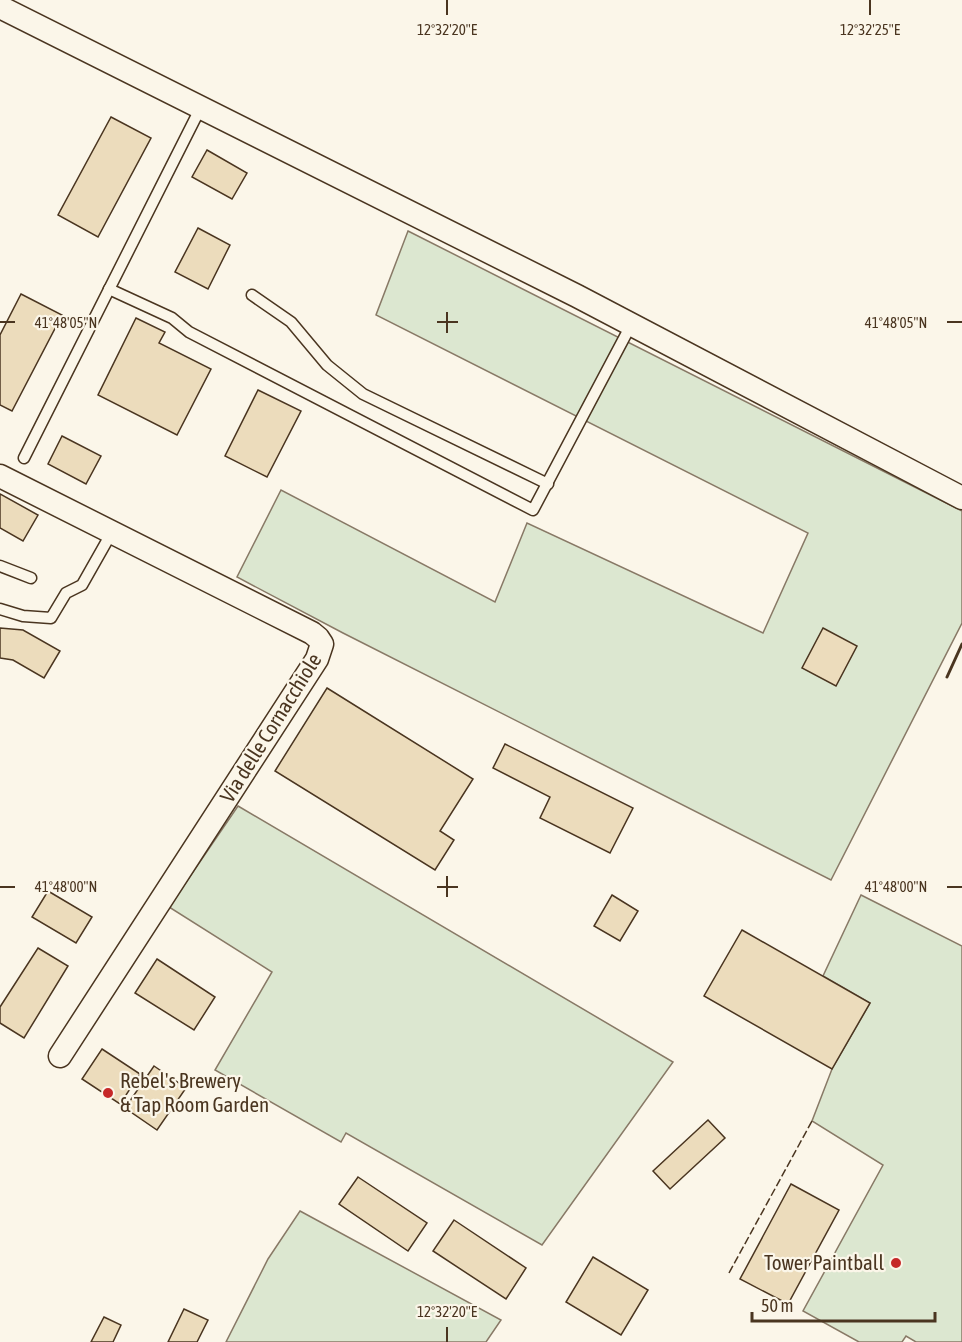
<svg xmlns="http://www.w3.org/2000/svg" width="962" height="1342" viewBox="0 0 962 1342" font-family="'Asap Condensed',sans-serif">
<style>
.green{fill:#dce7d0;stroke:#887966;stroke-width:1.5}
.building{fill:#ecdcbc;stroke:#4a3520;stroke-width:1.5}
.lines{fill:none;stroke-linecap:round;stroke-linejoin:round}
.service-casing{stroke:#4a3520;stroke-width:13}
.minor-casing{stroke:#4a3520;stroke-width:25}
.service{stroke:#fbf6e9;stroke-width:10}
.minor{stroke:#fbf6e9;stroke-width:22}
.fence{stroke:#4a3520;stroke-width:1.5;stroke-dasharray:8 3;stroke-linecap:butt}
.wall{stroke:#4a3520;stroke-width:3}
.ticks{fill:none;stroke:#4a3520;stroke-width:2}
.poi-dot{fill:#c62828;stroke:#fbf6e9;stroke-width:2}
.labels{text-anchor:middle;stroke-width:4.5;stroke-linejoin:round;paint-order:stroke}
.street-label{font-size:21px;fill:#4a3520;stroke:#fbf6e9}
.poi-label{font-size:21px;fill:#4a3520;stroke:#fbf6e9;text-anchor:start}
.ticks-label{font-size:15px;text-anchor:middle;fill:#4a3520;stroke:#fbf6e9;stroke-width:4.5;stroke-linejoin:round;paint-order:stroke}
</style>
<rect width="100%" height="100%" fill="#fbf6e9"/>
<g class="green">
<path d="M408 231 962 511V623L831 880 343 633 237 577 281 490 495 602 527 523 763 633 808 533 376 315Z"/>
<path d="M238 806 673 1062 542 1245 346 1133 341 1142 215 1070 272 972 169 907Z"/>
<path d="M861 895 962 946V1342H916L906 1336 902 1342H859L803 1311 883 1165 812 1121 832 1069 870 1003 823 976Z"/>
<path d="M300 1211 501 1320 486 1342H226L268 1259Z"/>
</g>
<g class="building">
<path d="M111 117 151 138 98 237 58 215Z"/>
<path d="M207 150 247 173 232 199 192 177Z"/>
<path d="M198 228 230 245 208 289 175 272Z"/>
<path d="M21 294 62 315 12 411 0 405V335Z"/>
<path d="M136 318 165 332 159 343 211 369 177 435 98 395Z"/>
<path d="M258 390 301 411 267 477 225 456Z"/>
<path d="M62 436 101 456 86 484 48 464Z"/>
<path d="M0 494 38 515 23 541 0 528Z"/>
<path d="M0 628 23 630 60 651 44 678 13 660 0 658Z"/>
<path d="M823 628 857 646 836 686 802 668Z"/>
<path d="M327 688 473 779 440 831 454 840 435 870 275 771Z"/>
<path d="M505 744 633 808 610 853 540 818 550 797 493 768Z"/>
<path d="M48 891 92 917 76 943 32 917Z"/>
<path d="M612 895 638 911 620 941 594 926Z"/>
<path d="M742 930 870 1003 832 1069 704 996Z"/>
<path d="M38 948 68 966 24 1038 0 1023V1007Z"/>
<path d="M157 959 215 997 194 1030 135 993Z"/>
<path d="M102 1049 140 1074 120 1104 82 1079Z"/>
<path d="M154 1066 186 1088 157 1130 125 1108Z"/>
<path d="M708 1120 725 1138 670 1189 653 1171Z"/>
<path d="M358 1177 427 1223 408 1251 339 1204Z"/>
<path d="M791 1184 839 1210 788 1304 740 1279Z"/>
<path d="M454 1220 526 1268 506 1299 433 1251Z"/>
<path d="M593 1257 648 1290 621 1335 566 1302Z"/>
<path d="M184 1309 208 1320 197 1342H168Z"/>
<path d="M104 1317 121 1325 113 1342H91Z"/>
</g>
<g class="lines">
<defs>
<g id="service">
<path d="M109 289 172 318 189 332 533 510 631 325"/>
<path d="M252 295 291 322 327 365 363 394 548 484"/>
<path d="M24 458 201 107"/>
<path d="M0 566 31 578"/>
<path d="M0 609 23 616 51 618 66 593 82 585 112 532"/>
</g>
<g id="minor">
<path d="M0 7 577 296 962 498"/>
<path d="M0 476 312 633 318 638 322 644 317 659 60 1056"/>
</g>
</defs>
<use href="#service" class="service-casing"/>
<use href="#minor" class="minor-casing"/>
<use href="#service" class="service"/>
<use href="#minor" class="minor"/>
<path class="fence" d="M729 1273 812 1121"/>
<path class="wall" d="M947 677 962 644"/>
</g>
<path class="ticks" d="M447 0V15M870 0V15M447 312V333M0 322H15M437 322H458M947 322H962M447 876V897M0 887H15M437 887H458M947 887H962M447 1327V1342"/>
<g class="poi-dot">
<circle cx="108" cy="1093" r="6"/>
<circle cx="896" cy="1263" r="6"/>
</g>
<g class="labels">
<g class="street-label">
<text transform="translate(271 728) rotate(-58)" y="7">Via delle Cornacchiole</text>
</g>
<g class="poi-label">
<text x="120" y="1088">Rebel's Brewery<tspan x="120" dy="24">&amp; Tap Room Garden</tspan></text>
<text x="884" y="1270" text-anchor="end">Tower Paintball</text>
</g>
</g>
<g class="ticks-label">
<text x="447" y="35">12°32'20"E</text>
<text x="870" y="35">12°32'25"E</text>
<text x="66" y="328">41°48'05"N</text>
<text x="896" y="328">41°48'05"N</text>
<text x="66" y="892">41°48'00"N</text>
<text x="896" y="892">41°48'00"N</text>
<text x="447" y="1317">12°32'20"E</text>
</g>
<path d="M752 1312v9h183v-9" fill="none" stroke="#4a3520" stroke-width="3"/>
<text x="761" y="1312" font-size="18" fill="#4a3520" stroke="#fbf6e9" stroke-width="4.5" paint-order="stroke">50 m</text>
</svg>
